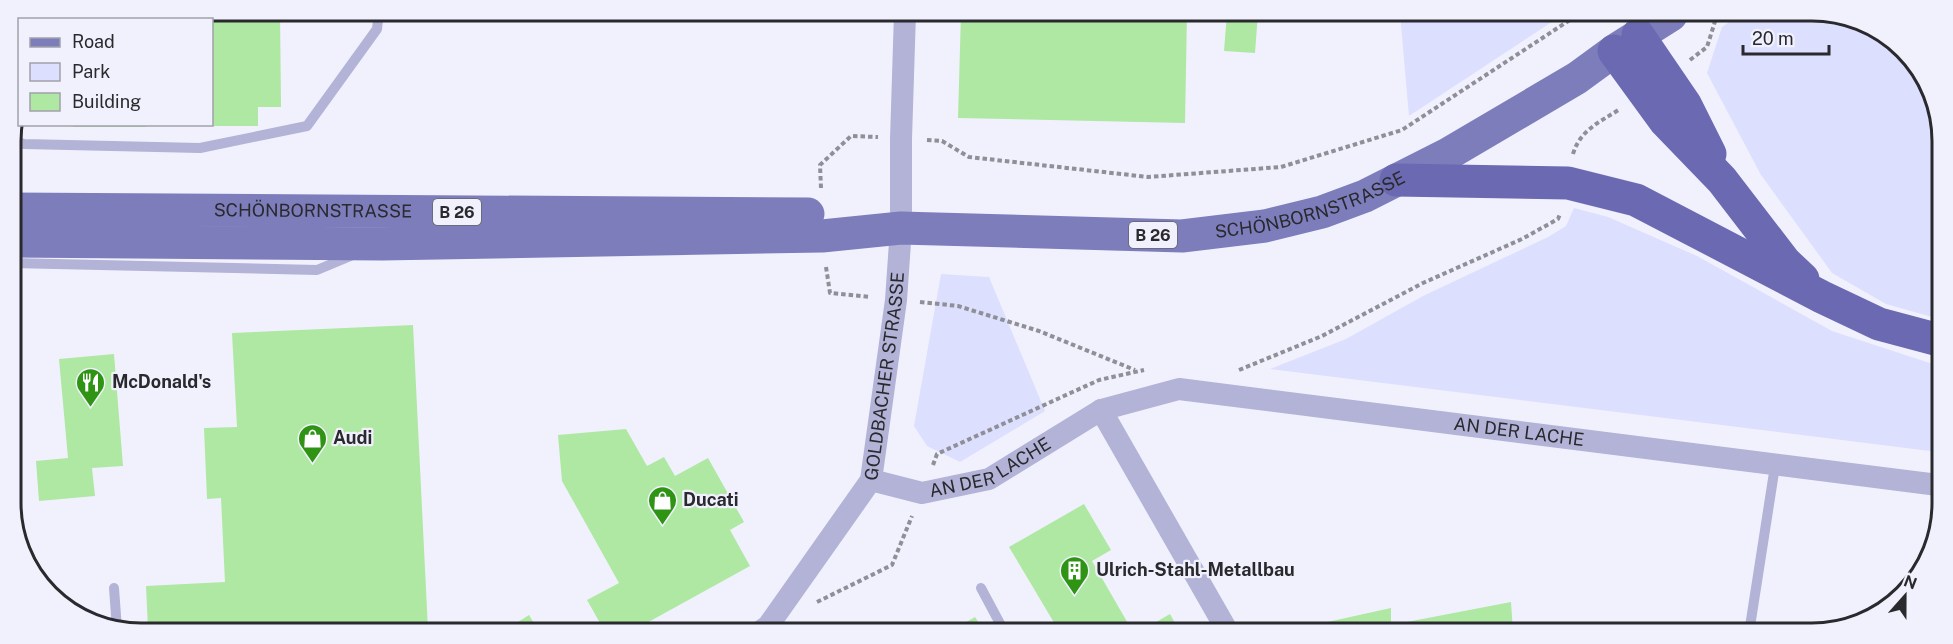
<svg xmlns="http://www.w3.org/2000/svg" width="1953" height="644" viewBox="0 0 1953 644" font-family="'Public Sans',sans-serif">
<style>
.green{fill:#dddffe}
.building{fill:#aee8a2}
.lines{fill:none;stroke-linecap:round;stroke-linejoin:round}
.path{stroke:#8f8f98;stroke-width:4;stroke-dasharray:4.5 3;stroke-linecap:butt}
.service{stroke:#b2b3d7;stroke-width:10}
.minor{stroke:#b2b3d7;stroke-width:22}
.primary{stroke:#7d7dbc;stroke-width:33}
.motorway{stroke:#6b69b1;stroke-width:33}
.labels{text-anchor:middle;stroke-width:4.5;stroke-linejoin:round;paint-order:stroke}
.shield{fill:#f1f1fd;stroke:#65656c;stroke-width:1.5}
.shield-label{font-size:16px;font-weight:bold;fill:#29292e}
.street-label{font-size:18px;fill:#29292e;stroke:#f1f1fd}
.poi-label{font-size:18px;font-weight:bold;fill:#29292e;stroke:#f1f1fd;text-anchor:start}
.rim{fill:none;stroke:#29292e;stroke-width:3}
</style>
<rect width="100%" height="100%" fill="#f1f1fd"/>
<g class="green">
<path d="M1400 14H1564L1409 116Z"/>
<path d="M1739 15H1846L1910 55 1940 116 1939 319 1886 304 1832 273 1761 175 1707 73 1722 27Z"/>
<path d="M1574 208 1608 217 1697 256 1832 331 1939 366 1938 452 1270 369 1346 339 1423 296 1548 237 1566 226Z"/>
<path d="M941 274 989 277 1045 411 960 462 927 446 914 426Z"/>
</g>
<g class="building">
<path d="M141 11H280L281 107H258V126H212V20H101Z"/>
<path d="M961 13H1187L1185 123 958 118Z"/>
<path d="M1227 13H1258L1255 53 1224 51Z"/>
<rect x="73" y="124" width="73" height="3"/>
<path d="M413 325 428 630 148 629 146 586 225 582 221 498 207 499 204 428 237 427 232 333Z"/>
<path d="M114 354 123 466 92 468 95 496 39 501 36 461 68 458 59 359Z"/>
<path d="M626 429 647 466 664 457 675 476 708 458 744 522 730 530 750 566 634 630H604L587 600 619 583 562 481 558 435Z"/>
<path d="M1084 504 1111 550 1092 561 1133 632 1059 631 1009 547Z"/>
<path d="M1511 602 1513 632H1282L1391 608V625Z"/>
<path d="M1170 614 1180 632H1139Z"/>
<path d="M529 615 538 630H505Z"/>
<path d="M975 617 984 631H951Z"/>
</g>
<g class="lines">
<g class="path">
<path d="M1690 60 1707 47 1717 15"/>
<path d="M927 140 942 141 969 157 1148 177 1281 167 1402 130 1579 14"/>
<path d="M1573 154C1580 130 1600 122 1620 109"/>
<path d="M821 188 820 165 851 136 878 137"/>
<path d="M826 267 830 293 871 297"/>
<path d="M920 302 958 306 1039 331 1135 370"/>
<path d="M1239 370 1322 336 1423 283 1522 239 1558 219 1560 214"/>
<path d="M933 465 937 454 1099 380 1144 370"/>
<path d="M817 602 892 565 912 516"/>
</g>
<g class="service">
<path d="M11 140 24 144 200 148 307 126 377 29 379 11"/>
<path d="M11 263 317 270 353 255"/>
<path d="M114 588 117 629"/>
<path d="M981 588 1004 631"/>
<path d="M1749 633 1775 466"/>
</g>
<g class="minor">
<path d="M1101 410 1228 632"/>
<path id="s1" d="M871 480 922 493 989 479 1101 410 1179 389 1938 485"/>
<path id="s2" d="M761 631 768 626 871 480 896 300 901 228V139L905 13"/>
</g>
<g class="primary">
<path id="s3" d="M11 209 808 214"/>
<path id="s4" d="M11 241 382 244 822 236 901 228 1182 236 1265 226 1322 212 1365 196 1448 154 1577 78 1614 51 1671 15"/>
</g>
<g class="motorway">
<path d="M1638 35 1685 104 1710 154"/>
<path d="M1614 51 1665 121 1722 180 1785 262 1803 279"/>
<path d="M1396 180 1568 183 1636 200 1822 297 1879 324 1939 340"/>
</g>
</g>
<defs>
<symbol id="restaurant-pin" viewBox="-11 -11 22 30"><path d="M0 17L-7.5 6A9.5 9.5 0 1 1 7.5 6Z" fill="#2f9314" stroke="#f1f1fd"/><path d="M-5-6h1v4h1v-4h1v4h1v-4h1v5L-1.5 .5V6h-2V.5L-5-1ZM5-6V6H3V1.5H1.5Q1.5-4 5-6Z" fill="#fff"/></symbol>
<symbol id="shop-pin" viewBox="-11 -11 22 30"><path d="M0 17L-7.5 6A9.5 9.5 0 1 1 7.5 6Z" fill="#2f9314" stroke="#f1f1fd"/><path d="M-5-2.5h2.3a2.7 3.5 0 0 1 5.4 0H5L5.5 6h-11ZM-1.5-2.5h3a1.5 2.3 0 0 0-3 0Z" fill="#fff"/></symbol>
<symbol id="building-pin" viewBox="-11 -11 22 30"><path d="M0 17L-7.5 6A9.5 9.5 0 1 1 7.5 6Z" fill="#2f9314" stroke="#f1f1fd"/><path d="M-4-6H4V6H1V3H-1V6H-4ZM-2.5-4.3h1.7v1.8h-1.7ZM.8-4.3h1.7v1.8H.8ZM-2.5-1h1.7V.8h-1.7ZM.8-1h1.7V.8H.8Z" fill="#fff"/></symbol>
</defs>
<g fill-rule="evenodd">
<use href="#restaurant-pin" x="74" y="366" width="33" height="45"/>
<use href="#shop-pin" x="296" y="422" width="33" height="45"/>
<use href="#shop-pin" x="646" y="484" width="33" height="45"/>
<use href="#building-pin" x="1058" y="554" width="33" height="45"/>
</g>
<g class="labels">
<g class="shield">
<rect x="433" y="199" width="48" height="26" rx="4.5"/>
<rect x="1129" y="222" width="48" height="26" rx="4.5"/>
</g>
<g class="shield-label">
<text x="457" y="218">B 26</text>
<text x="1153" y="241">B 26</text>
</g>
<g class="street-label">
<text dy="6" stroke="none"><textPath href="#s4" startOffset="1304">SCHÖNBORNSTRASSE</textPath></text>
<text dy="6" stroke="none"><textPath href="#s3" startOffset="302">SCHÖNBORNSTRASSE</textPath></text>
<text dy="6" stroke="none"><textPath href="#s2" startOffset="292">GOLDBACHER STRASSE</textPath></text>
<text dy="6" stroke="none"><textPath href="#s1" startOffset="676">AN DER LACHE</textPath></text>
<text dy="6" stroke="none"><textPath href="#s1" startOffset="126">AN DER LACHE</textPath></text>
</g>
<g class="poi-label">
<text x="112" y="388">McDonald's</text>
<text x="333" y="444">Audi</text>
<text x="683" y="506">Ducati</text>
<text x="1096" y="576">Ulrich-Stahl-Metallbau</text>
</g>
</g>
<path d="M0 0H1953V644H0ZM141 21H1812A120 120 0 0 1 1932 141V503A120 120 0 0 1 1812 623H141A120 120 0 0 1 21 503V141A120 120 0 0 1 141 21Z" fill="#f1f1fd" fill-rule="evenodd"/>
<path class="rim" d="M141 21H1812A120 120 0 0 1 1932 141V503A120 120 0 0 1 1812 623H141A120 120 0 0 1 21 503V141A120 120 0 0 1 141 21Z"/>
<rect x="18" y="18" width="195" height="108" fill="#f1f1fd" stroke="#a1a1aa" stroke-width="1.5"/>
<rect x="30" y="38" width="30" height="9" fill="#7d7dbc" stroke="#a1a1aa" stroke-width="1.5"/>
<text x="72" y="48" font-size="18" fill="#29292e">Road</text>
<rect x="30" y="63" width="30" height="18" fill="#dddffe" stroke="#a1a1aa" stroke-width="1.5"/>
<text x="72" y="78" font-size="18" fill="#29292e">Park</text>
<rect x="30" y="93" width="30" height="18" fill="#aee8a2" stroke="#a1a1aa" stroke-width="1.5"/>
<text x="72" y="108" font-size="18" fill="#29292e">Building</text>
<g transform="translate(1905 596) rotate(21)" stroke="#f1f1fd" stroke-width="4.5" paint-order="stroke">
<path d="M0-4.5L10 22L0 15L-10 22Z" fill="#29292e"/>
<text y="-9" font-size="16" font-weight="bold" text-anchor="middle" fill="#29292e">N</text>
</g>
<path d="M1743 45v9h86v-9" fill="none" stroke="#29292e" stroke-width="3"/>
<text x="1752" y="45" font-size="18" fill="#29292e" stroke="#f1f1fd" stroke-width="4.5" paint-order="stroke">20 m</text>
</svg>
